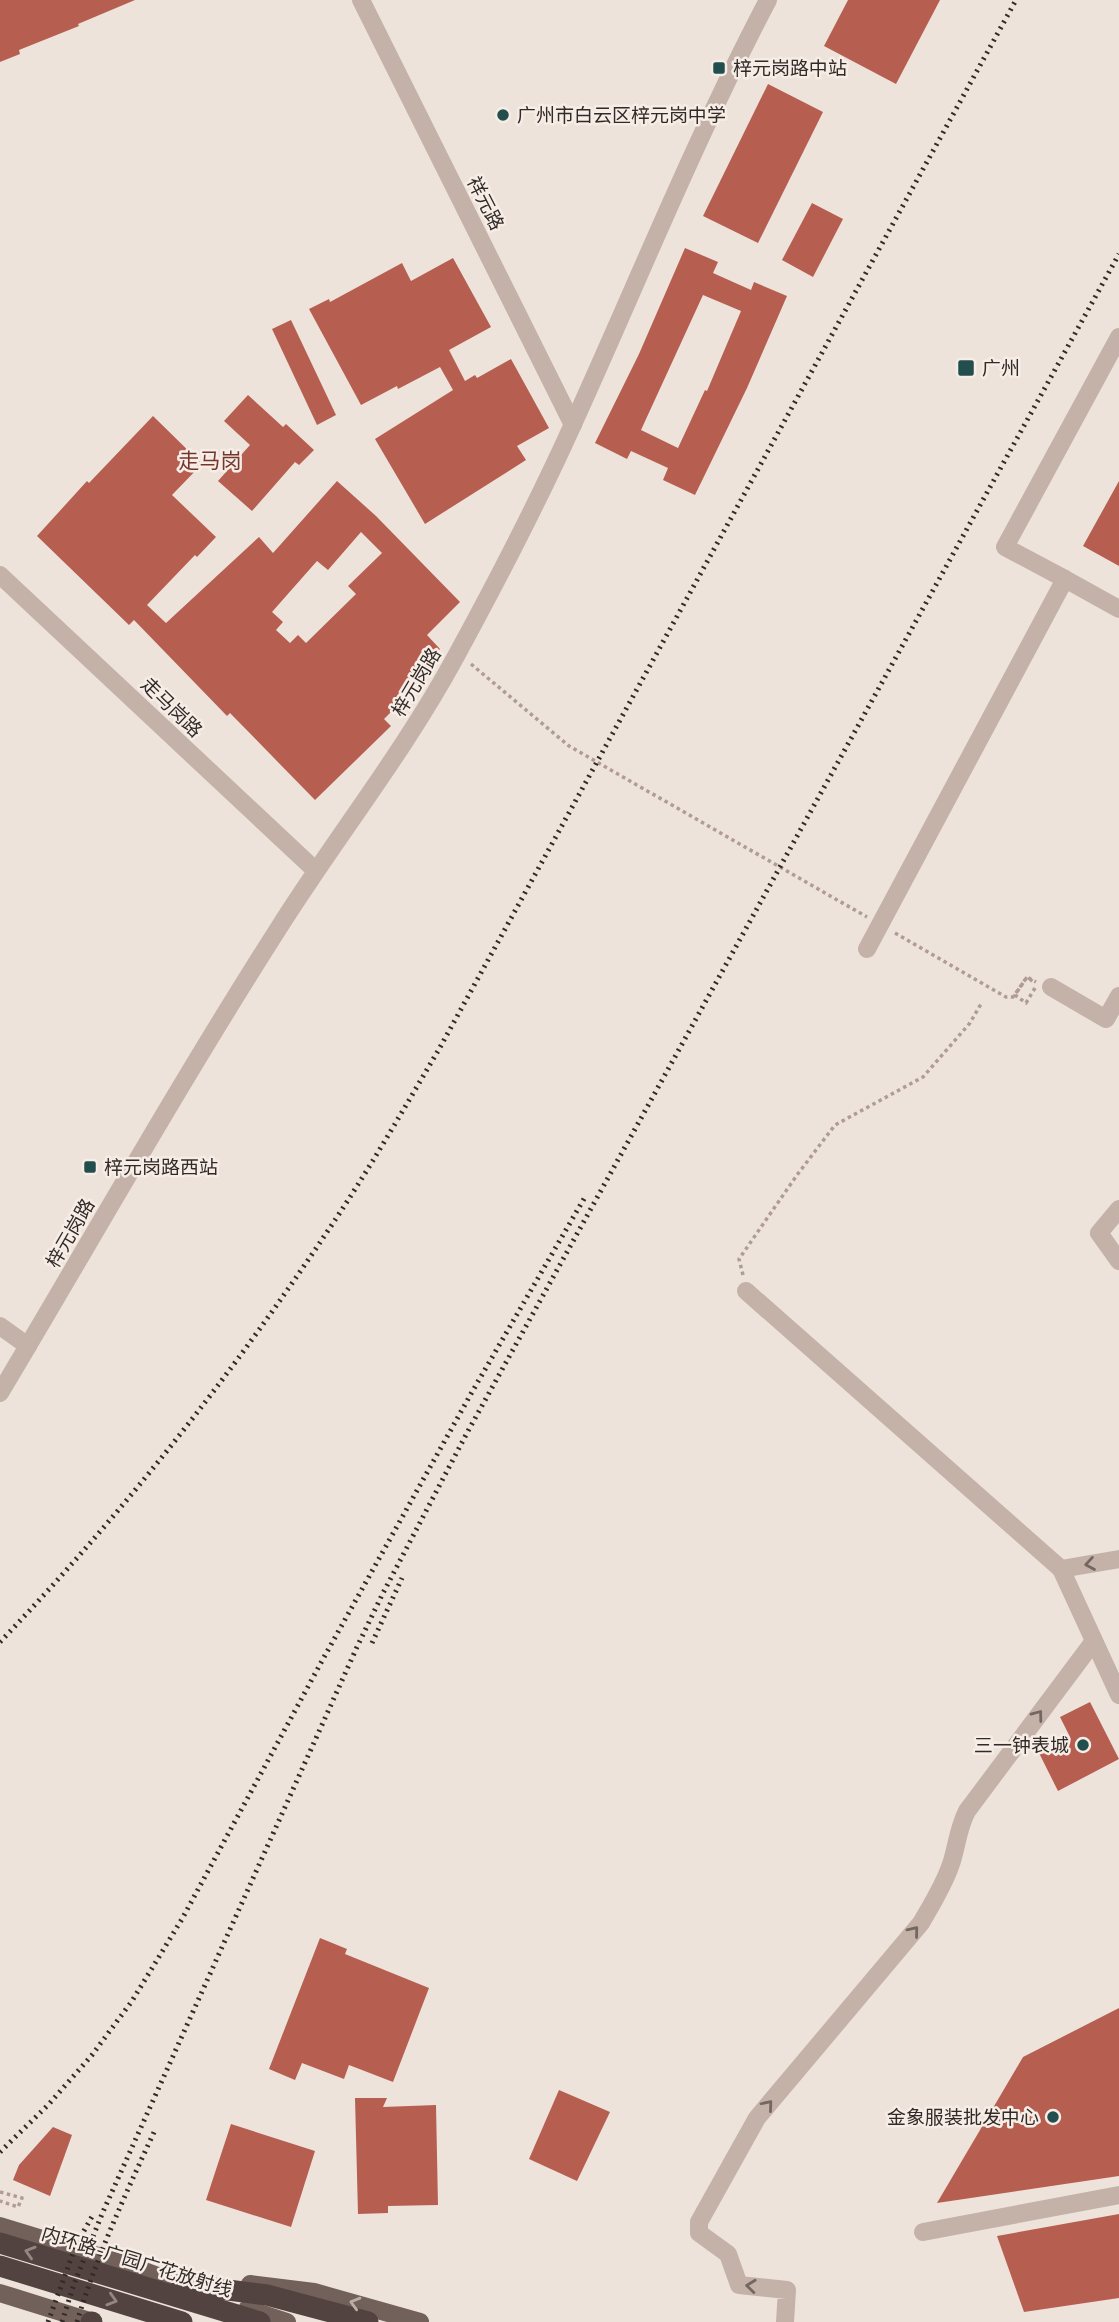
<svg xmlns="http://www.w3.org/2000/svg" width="1119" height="2322" viewBox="0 0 1119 2322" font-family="'Titillium Web','Noto Sans SC',sans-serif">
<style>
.building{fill:#b65f51;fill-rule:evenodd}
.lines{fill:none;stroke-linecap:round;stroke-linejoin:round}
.path{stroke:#b09c93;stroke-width:3.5;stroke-dasharray:3.5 3.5;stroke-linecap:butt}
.minor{stroke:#c4b2a8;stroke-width:18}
.major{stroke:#72605a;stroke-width:18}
.highway{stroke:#524340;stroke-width:21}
.rail{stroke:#322a27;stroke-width:5;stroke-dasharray:2 5;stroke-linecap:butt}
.oneway{stroke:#746761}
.oneway2{stroke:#948782}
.oneway3{stroke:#bbaea7}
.poi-dot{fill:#224e4d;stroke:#f6ede6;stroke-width:2.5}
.labels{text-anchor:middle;stroke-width:5;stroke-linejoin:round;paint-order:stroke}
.poi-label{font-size:19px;fill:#322a27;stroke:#f6ede6;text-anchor:start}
.street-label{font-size:19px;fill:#322a27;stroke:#f6ede6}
.neighbourhood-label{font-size:21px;fill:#76362b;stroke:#f6ede6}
</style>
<rect width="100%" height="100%" fill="#eee3db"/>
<g class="building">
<path d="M0 0H135L78 24 79 26 19 50 20 54 0 62Z"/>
<path d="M848 0H940L896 84 824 46Z"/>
<path d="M768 84 823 112 758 243 703 216Z"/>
<path d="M812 203 843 219 813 277 782 260Z"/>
<path d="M685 248 718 262 713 273 751 290 754 282 787 296 747 388 695 495 663 480 668 468 631 451 627 459 595 443 639 354ZM703 295 741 311 707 391 705 390 678 448 641 430Z"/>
<path d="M453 258 491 327 449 350 465 381 475 375 477 378 511 359 549 428 517 446 526 460 425 524 375 439 453 390 440 367 398 389 397 386 361 405 309 309 329 299 330 302 402 263 411 281Z"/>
<path d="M291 320 336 415 317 425 272 329Z"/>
<path d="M248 395 283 427 286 424 314 450 299 465 295 462 252 511 218 481 250 445 224 421Z"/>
<path d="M153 416 202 464 172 495 216 537 197 557 195 555 147 605 166 623 259 537 273 553 337 481 376 516 460 602 427 635 440 649 408 680 415 688 384 719 391 726 315 800 230 713 227 716 134 620 129 625 37 536 87 481 89 483ZM361 532 382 553 348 586 356 594 306 643 298 635 290 643 276 630 283 622 272 612 317 561 328 570Z"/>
<path d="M1119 481V566L1083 546Z"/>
<path d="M1090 1702 1119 1759 1058 1791 1039 1753 1070 1737 1060 1717Z"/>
<path d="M320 1938 347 1949 345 1954 429 1988 393 2082 349 2065 344 2079 302 2063 295 2080 269 2069Z"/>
<path d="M1119 2008V2176L937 2203 1023 2057Z"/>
<path d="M559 2090 610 2112 577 2181 529 2159Z"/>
<path d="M355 2098H387L383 2107 436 2105 438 2205 388 2206V2213L358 2214Z"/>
<path d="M231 2124 315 2151 291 2227 206 2200Z"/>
<path d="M53 2127 72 2135 50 2196 13 2180 19 2165Z"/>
<path d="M1119 2214V2298L1024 2312 997 2236Z"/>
</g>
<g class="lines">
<g class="path">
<path d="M471 664 569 746 867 917"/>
<path d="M895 933 1006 997H1013L1027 977 1036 982"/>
<path d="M1035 988 1026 1003 1015 995 1027 977 1035 983"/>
<path d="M743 1275 739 1259 797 1175 835 1125 923 1077 970 1023 982 1002"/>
<path d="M0 2192 22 2198 18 2207 0 2201"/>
</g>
<g class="minor">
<path d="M361 0 573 425"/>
<path d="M0 575 315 870"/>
<path d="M1065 579 1005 547 1119 337"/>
<path d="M867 949 1065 579 1119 609"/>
<path d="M1051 987 1106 1019 1119 996"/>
<path d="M1119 1209 1099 1233 1119 1261"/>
<path d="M746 1291 1061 1569 1119 1695"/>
<path d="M0 1326 28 1346"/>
<path d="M0 1393C93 1237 182 1079 280 926 337 836 404 752 455 658 497 581 538 502 574 422 638 281 696 137 768 0"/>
<path d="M1061 1569 1119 1559"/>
<path d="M923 2232 1119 2195"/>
<path d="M785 2322 787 2290 739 2285 728 2254 699 2233V2222L757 2118 921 1923C932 1904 944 1885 951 1864 957 1846 958 1828 967 1811L1094 1641"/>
</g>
<g class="major">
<path d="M0 2226 128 2265 195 2290"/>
<path d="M250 2284 314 2292 420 2322"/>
<path d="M0 2293 93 2322"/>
<path d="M247 2309 287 2322"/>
</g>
<g class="highway">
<path d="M0 2243 260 2322"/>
<path d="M0 2266 182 2322"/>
<path d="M182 2284 267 2295 368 2322"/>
<path d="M91 2322H92"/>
</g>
<g class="rail">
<path d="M0 1642C126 1510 238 1367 339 1214 374 1161 406 1105 438 1051L1016 0"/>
<path d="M372 1643 402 1578"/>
<path d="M0 2152 49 2104 92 2055 132 2001 182 1919 323 1659 472 1392 585 1197"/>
<path d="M48 2322 76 2245 94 2213"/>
<path d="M62 2322 74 2284 102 2214 357 1647 382 1595 468 1431 1119 254"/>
<path d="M77 2322C97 2255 126 2193 155 2130"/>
</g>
</g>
<defs><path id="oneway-chevron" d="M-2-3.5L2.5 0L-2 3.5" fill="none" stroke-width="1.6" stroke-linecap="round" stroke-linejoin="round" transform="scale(1.75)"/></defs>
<g class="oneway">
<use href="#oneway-chevron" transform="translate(1090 1564) rotate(170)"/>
<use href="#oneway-chevron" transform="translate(1038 1715) rotate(-53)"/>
<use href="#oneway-chevron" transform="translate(914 1931) rotate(-51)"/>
<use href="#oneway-chevron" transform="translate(768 2105) rotate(-50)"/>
<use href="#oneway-chevron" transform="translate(751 2286) rotate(-174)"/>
</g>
<g class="oneway2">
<use href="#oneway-chevron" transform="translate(30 2252) rotate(-163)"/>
<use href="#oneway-chevron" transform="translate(112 2300) rotate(17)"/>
</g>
<use class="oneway3" href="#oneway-chevron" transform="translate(355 2303) rotate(-164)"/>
<g class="poi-dot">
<rect x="712" y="61" width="14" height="14" rx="3.5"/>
<circle cx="503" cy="115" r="7"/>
<rect x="957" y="359" width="18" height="18" rx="3.5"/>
<rect x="83" y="1160" width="14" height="14" rx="3.5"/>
<circle cx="1083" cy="1745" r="7"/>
<circle cx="1053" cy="2117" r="7"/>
</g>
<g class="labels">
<g class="poi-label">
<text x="733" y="75">梓元岗路中站</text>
<text x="517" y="122">广州市白云区梓元岗中学</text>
<text x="982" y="375">广州</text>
<text x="104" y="1174">梓元岗路西站</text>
<text x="1069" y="1752" text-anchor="end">三一钟表城</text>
<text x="1039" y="2124" text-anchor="end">金象服装批发中心</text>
</g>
<g class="street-label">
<text transform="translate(486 203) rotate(63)" y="7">祥元路</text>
<text transform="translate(416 682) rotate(-59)" y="7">梓元岗路</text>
<text transform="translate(172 707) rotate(44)" y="7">走马岗路</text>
<text transform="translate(70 1233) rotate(-60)" y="7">梓元岗路</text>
<text transform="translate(137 2261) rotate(17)" y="7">内环路-广园广花放射线</text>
</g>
<g class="neighbourhood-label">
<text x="210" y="468">走马岗</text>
</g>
</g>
</svg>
